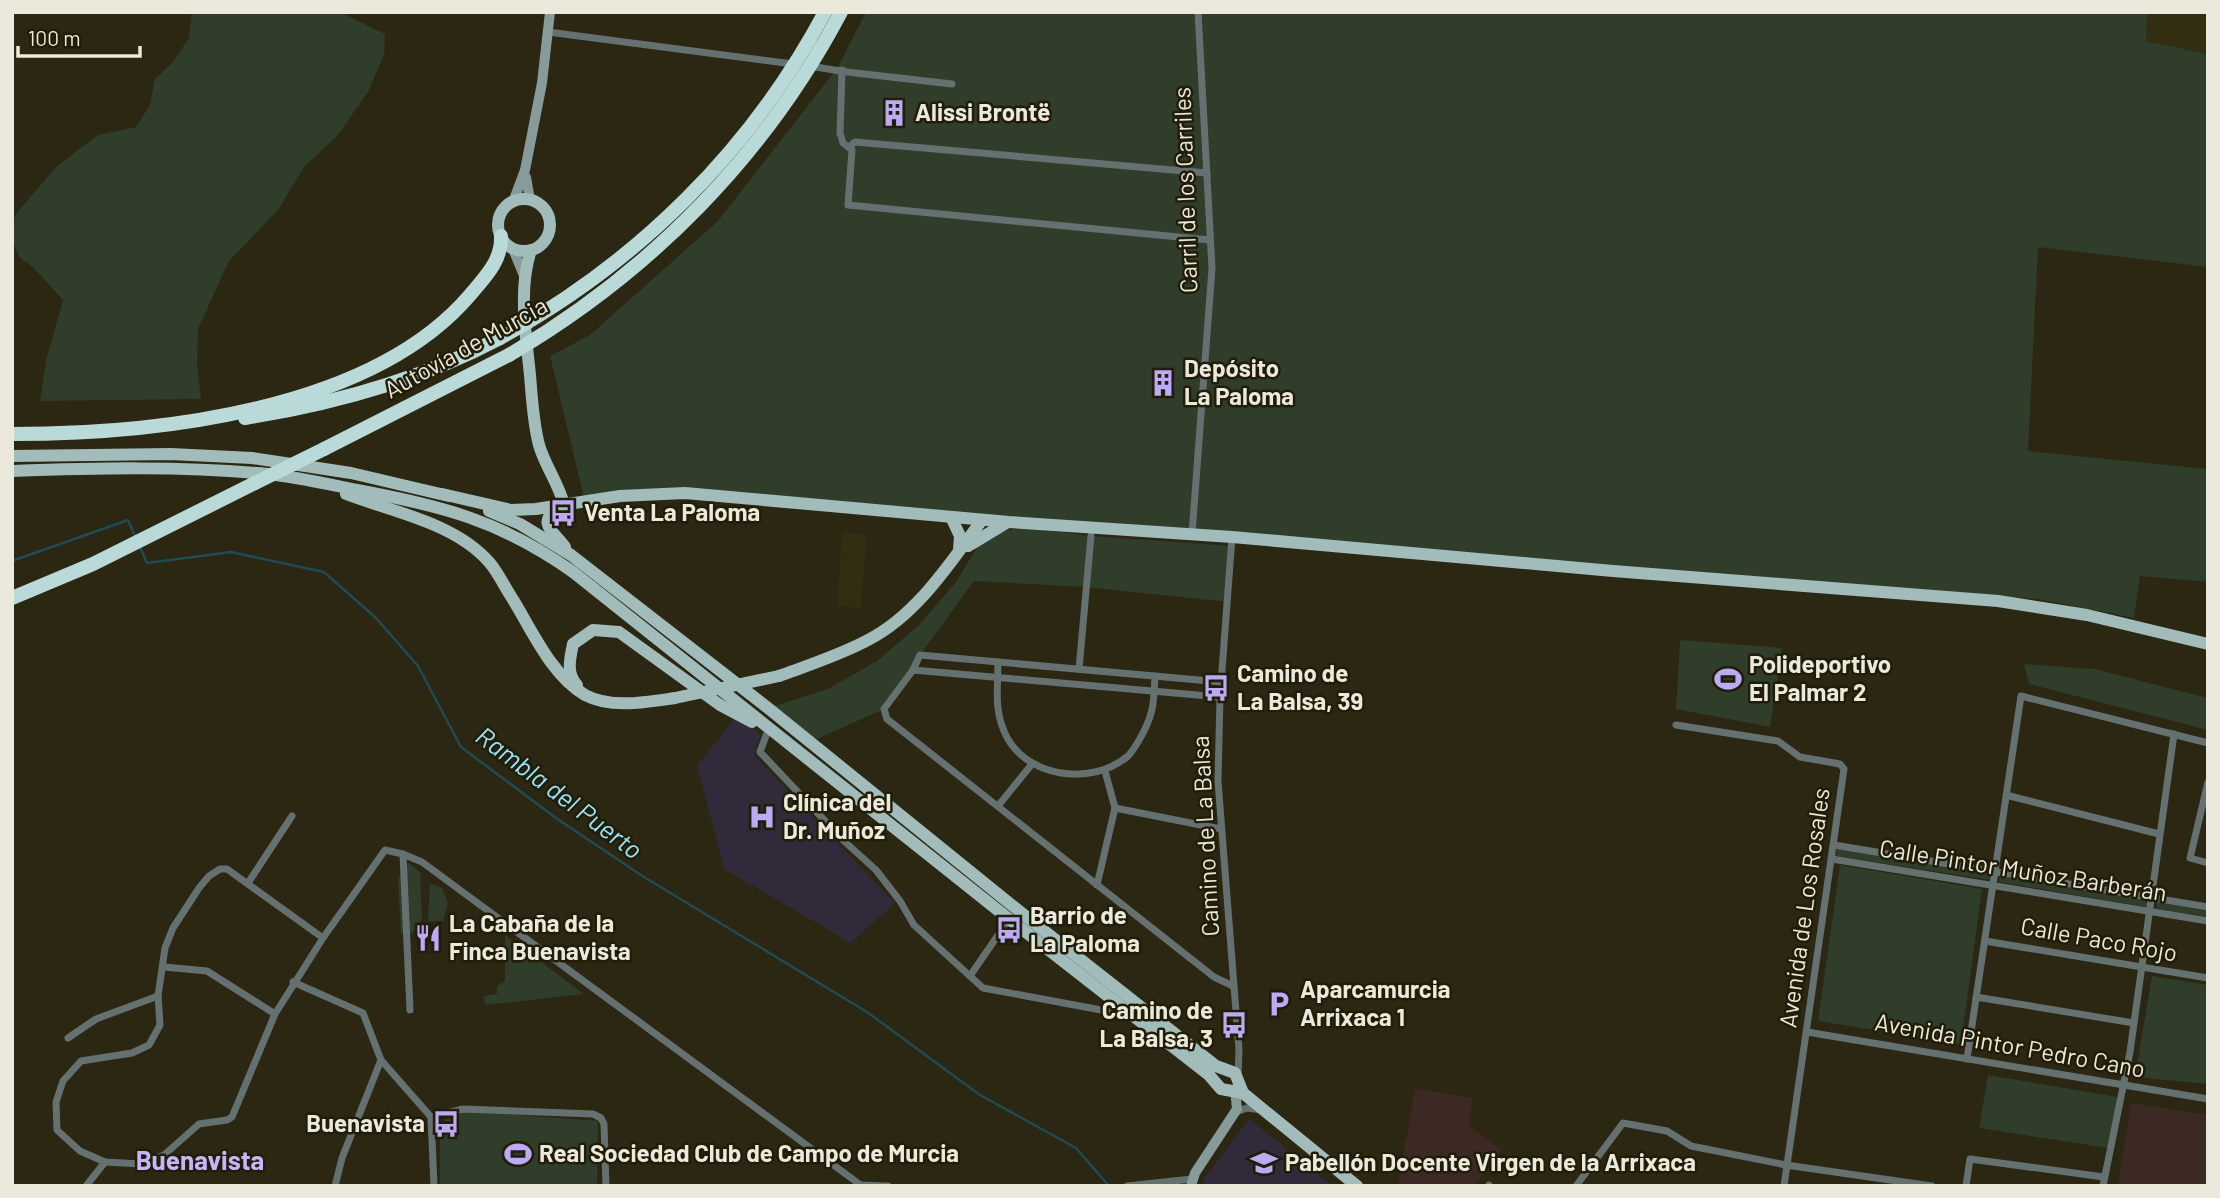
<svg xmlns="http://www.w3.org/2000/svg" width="2220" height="1198" viewBox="0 0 2220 1198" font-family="Barlow,sans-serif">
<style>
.built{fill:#332e11}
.education{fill:#3c2924}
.medical{fill:#312a3a}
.green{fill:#2f3d2a}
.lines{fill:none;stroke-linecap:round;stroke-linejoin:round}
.stream{stroke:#1f4b57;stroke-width:2.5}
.street{stroke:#647170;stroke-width:7}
.secondary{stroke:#869b9a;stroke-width:10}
.primary{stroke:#a1bcba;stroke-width:12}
.highway{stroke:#b9dad8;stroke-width:14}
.primary-bridge{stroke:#a1bcba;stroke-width:12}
.highway-bridge{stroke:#b9dad8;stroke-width:14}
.labels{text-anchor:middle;stroke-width:5;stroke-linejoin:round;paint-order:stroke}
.poi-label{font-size:24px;font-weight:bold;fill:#ebe9dc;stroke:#211d08;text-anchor:start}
.street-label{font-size:24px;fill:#ebe9dc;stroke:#211d08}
.water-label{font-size:26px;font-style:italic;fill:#97e4fc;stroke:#211d08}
.neighbourhood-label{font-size:26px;font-weight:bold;fill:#c6b5fc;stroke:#211d08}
</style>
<rect width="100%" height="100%" fill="#2b2712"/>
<g class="built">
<path d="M2147 12H2208V54L2146 41Z"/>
<path d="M842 532 867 535 861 609 837 605Z"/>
</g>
<g class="education">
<path d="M1415 1088 1473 1098 1469 1125 1502 1150 1474 1186H1398Z"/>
<path d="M2131 1103 2208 1115V1186H2118Z"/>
</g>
<g class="medical">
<path d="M737 716 761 735 756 748 755 756 895 903 851 943 724 869 697 765Z"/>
<path d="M1249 1119 1305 1163 1332 1186H1203L1204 1179Z"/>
</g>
<g class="green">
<path d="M192 12H340L385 34 384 55 368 92 337 136 304 167 278 210 229 261 198 329 197 364 201 399 40 401 46 361 63 300 33 267 20 258 12 240 15 215 54 169 75 152 98 135 136 127 150 105 155 79 172 63 189 38Z"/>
<path d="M866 12H2147L2146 41 2208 54V267L2038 247 2028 451 2208 469V582L2140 576 2134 618 2038 599 685 493 585 502 550 356 590 335 718 221 838 67Z"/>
<path d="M1020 527 1091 536 1232 546 1228 602 1086 587 974 581 920 655 884 709 808 743 768 708 828 689 877 661 919 625 956 582 984 536Z"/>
<path d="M1680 640 1782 648 1770 727 1676 709Z"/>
<path d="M2024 664 2094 669 2208 698V730L2029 684Z"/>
<path d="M1837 848 1991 875 1990 880 1836 856Z"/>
<path d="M409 863 420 872 422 920 411 934H401L398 878Z"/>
<path d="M1840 865 1982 889 1961 1044 1818 1021Z"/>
<path d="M2000 876 2148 901 2147 907 1999 882Z"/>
<path d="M430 883 442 888 448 903 443 921H428Z"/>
<path d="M2157 902 2208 911V917L2156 909Z"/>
<path d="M505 935 584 994 485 1005 484 996 497 994V986L505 981Z"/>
<path d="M2152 976 2208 985V1084L2135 1077Z"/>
<path d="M1988 1075 2118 1097 2109 1148 1979 1128Z"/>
<path d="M467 1111 598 1121 597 1186H440V1122Z"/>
</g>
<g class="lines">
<g class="stream">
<path d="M139 545 147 563 231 552 324 572 376 618 418 666 461 747 556 818 644 877 867 1012 980 1095 1076 1148 1109 1186"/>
<path d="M12 561 128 520 135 536"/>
</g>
<g class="street">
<path d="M548 32 793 64"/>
<path d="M809 66 847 72 952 84"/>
<path d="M842 70 840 133 843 143 852 150 848 205 1210 240"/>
<path d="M849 147 855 142 1207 173"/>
<path d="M1192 534 1212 268 1198 12"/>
<path d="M1232 537 1220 697 1218 781 1239 1050 1238 1077"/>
<path d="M998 662C998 686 994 708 1004 731 1023 778 1092 787 1128 756 1132 752 1135 747 1138 742 1153 717 1154 705 1155 676"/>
<path d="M1079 669 1091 536"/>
<path d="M913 670 1220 697"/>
<path d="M1221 682 920 655 913 670 884 709 887 719 1214 977 1233 986"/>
<path d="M1676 725 1778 741 1800 757 1840 764 1844 769 1784 1186"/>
<path d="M768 730 760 752 844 841 876 870 900 901 914 925 983 988 1128 1015"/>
<path d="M2208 782 2190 858 2208 863"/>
<path d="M2006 795 2159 834"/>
<path d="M998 806 1032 764"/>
<path d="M1115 808 1221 829"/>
<path d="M1834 845 2208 907"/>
<path d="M1832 859 2208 921"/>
<path d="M248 883 292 816"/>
<path d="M1097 885 1115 808 1105 771"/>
<path d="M323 938 227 869H220L209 876 199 888 173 928 165 948 158 996 160 1025 149 1045 132 1053 81 1061 63 1081 56 1102 57 1130 80 1151 105 1162 141 1164 164 1155 199 1124 227 1120 232 1117 275 1014 323 938 385 850 403 854"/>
<path d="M1985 941 2208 978"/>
<path d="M164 967 207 971 275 1014"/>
<path d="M970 976 1009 919"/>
<path d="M293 982 363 1013 381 1060 431 1117"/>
<path d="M1976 997 2134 1023"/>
<path d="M410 1010 403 854 422 862 862 1186"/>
<path d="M1807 1032 2208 1099"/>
<path d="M68 1038 96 1019 158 996"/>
<path d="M1967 1059 2021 696 2208 743"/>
<path d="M1236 1112 1247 1108 1262 1110"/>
<path d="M431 1117 463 1109 593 1114 601 1118 604 1124 606 1186"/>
<path d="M431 1117 434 1186"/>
<path d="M861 1185 888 1186"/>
<path d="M86 1186 105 1162"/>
<path d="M335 1186 342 1158 381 1060"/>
<path d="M1127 1186 1192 1179"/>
<path d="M1489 1186V1185"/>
<path d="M1576 1186 1623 1123 1667 1131 1691 1146 1786 1165 1932 1186"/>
<path d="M1966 1186 1970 1159 2104 1177"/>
<path d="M2103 1186 2130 1052 2174 734"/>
</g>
<g class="secondary">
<path d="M526 177 530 200"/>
<path d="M513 202 525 170 542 83 550 12"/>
<path d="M513 249 525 278"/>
<path d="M1191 1186 1195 1173 1237 1109 1235 1089"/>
</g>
<g class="primary">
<circle cx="524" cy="225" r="26"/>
<path d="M531 250C518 289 526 335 530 375 532 398 533 422 539 445 545 466 559 484 564 505"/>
<path d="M12 456 171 454 252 458 351 473 449 496"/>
<path d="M12 471C97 468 183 466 268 474 297 477 327 484 357 490 443 506 501 521 573 572L1009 919 1209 1075 1221 1089 1243 1093"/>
<path d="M346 494C393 512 455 523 489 562 498 572 504 586 512 598 532 630 551 675 585 695 611 709 647 702 675 698"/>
<path d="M442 494 511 510 536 509 620 496 685 493 1009 522 1232 537 1613 571 1998 601 2087 615 2208 644"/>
<path d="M560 507C535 523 553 530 565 547"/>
<path d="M489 511 520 524 571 555 768 708 1029 919 1216 1066 1235 1073 1243 1093 1357 1186"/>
<path d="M951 517 960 536 959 550"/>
<path d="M968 546 1006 523"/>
<path d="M779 676C809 665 840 655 868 640 917 615 950 563 982 520"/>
<path d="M577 685C566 674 570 658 573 644L593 630 619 632 720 705 752 722"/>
</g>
<g class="highway">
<path d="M245 418C332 404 421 380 500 338"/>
<path d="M12 434C156 434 371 411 470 295 485 277 502 261 501 236"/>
<path d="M324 449 509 355"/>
<path d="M12 598 93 564 255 483"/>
</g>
<path class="primary-bridge" d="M675 698 779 676"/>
<g class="highway-bridge">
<path d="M500 338C637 263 751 151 825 12"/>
<path d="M509 355C649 273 765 156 841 12"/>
<path d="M255 483 324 449"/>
</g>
</g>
<defs>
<symbol id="building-bare" viewBox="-9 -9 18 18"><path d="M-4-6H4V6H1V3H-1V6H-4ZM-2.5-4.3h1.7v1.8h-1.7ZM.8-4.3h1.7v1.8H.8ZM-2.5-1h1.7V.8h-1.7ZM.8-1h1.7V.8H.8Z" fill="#bcaaf6" stroke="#211d08" stroke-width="2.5" paint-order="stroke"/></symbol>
<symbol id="bus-bare" viewBox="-9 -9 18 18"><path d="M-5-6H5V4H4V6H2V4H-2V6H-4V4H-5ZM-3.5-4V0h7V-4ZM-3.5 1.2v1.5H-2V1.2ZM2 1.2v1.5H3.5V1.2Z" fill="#bcaaf6" stroke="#211d08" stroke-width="2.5" paint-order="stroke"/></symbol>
<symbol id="stadium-bare" viewBox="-9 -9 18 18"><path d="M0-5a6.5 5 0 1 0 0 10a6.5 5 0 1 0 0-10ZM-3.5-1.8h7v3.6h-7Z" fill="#bcaaf6" stroke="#211d08" stroke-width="2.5" paint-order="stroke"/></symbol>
<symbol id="hospital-bare" viewBox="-9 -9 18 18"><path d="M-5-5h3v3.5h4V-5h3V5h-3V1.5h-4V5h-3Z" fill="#bcaaf6" stroke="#211d08" stroke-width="2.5" paint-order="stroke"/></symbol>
<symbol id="restaurant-bare" viewBox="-9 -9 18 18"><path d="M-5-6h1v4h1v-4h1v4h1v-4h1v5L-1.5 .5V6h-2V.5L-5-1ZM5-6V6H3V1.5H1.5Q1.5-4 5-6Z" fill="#bcaaf6" stroke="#211d08" stroke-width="2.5" paint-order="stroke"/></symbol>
<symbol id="parking-bare" viewBox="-9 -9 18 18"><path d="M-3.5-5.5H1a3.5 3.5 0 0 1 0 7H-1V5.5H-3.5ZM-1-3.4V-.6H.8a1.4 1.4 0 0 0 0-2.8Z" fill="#bcaaf6" stroke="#211d08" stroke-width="2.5" paint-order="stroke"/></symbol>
<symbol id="university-bare" viewBox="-9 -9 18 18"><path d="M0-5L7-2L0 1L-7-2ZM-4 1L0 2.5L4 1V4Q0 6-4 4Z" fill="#bcaaf6" stroke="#211d08" stroke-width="2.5" paint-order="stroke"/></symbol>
</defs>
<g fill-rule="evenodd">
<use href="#building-bare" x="875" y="94" width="38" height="38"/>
<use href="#building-bare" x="1144" y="364" width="38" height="38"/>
<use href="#bus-bare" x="544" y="494" width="38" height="38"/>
<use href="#stadium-bare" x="1709" y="660" width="38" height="38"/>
<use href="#bus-bare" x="1197" y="669" width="38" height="38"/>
<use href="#hospital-bare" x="743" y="798" width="38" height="38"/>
<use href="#bus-bare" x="990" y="911" width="38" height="38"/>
<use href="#restaurant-bare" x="409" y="919" width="38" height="38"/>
<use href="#parking-bare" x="1260" y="985" width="38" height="38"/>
<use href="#bus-bare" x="1215" y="1006" width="38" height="38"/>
<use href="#bus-bare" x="427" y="1105" width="38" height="38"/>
<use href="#stadium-bare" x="499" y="1135" width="38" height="38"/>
<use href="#university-bare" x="1245" y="1144" width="38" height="38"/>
</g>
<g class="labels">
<g class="poi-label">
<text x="915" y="121">Alissi Brontë</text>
<text x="1184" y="377">Depósito<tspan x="1184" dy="28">La Paloma</tspan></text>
<text x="584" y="521">Venta La Paloma</text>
<text x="1749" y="673">Polideportivo<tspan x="1749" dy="28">El Palmar 2</tspan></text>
<text x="1237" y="682">Camino de<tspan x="1237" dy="28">La Balsa, 39</tspan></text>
<text x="783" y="811">Clínica del<tspan x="783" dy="28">Dr. Muñoz</tspan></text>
<text x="1030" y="924">Barrio de<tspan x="1030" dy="28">La Paloma</tspan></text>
<text x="449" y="932">La Cabaña de la<tspan x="449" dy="28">Finca Buenavista</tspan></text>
<text x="1300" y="998">Aparcamurcia<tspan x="1300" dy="28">Arrixaca 1</tspan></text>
<text x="1213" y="1019" text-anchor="end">Camino de<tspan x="1213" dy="28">La Balsa, 3</tspan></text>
<text x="425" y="1132" text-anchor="end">Buenavista</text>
<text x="539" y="1162">Real Sociedad Club de Campo de Murcia</text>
<text x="1285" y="1171">Pabellón Docente Virgen de la Arrixaca</text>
</g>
<g class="street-label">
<text transform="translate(1186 190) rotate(-92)" y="8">Carril de los Carriles</text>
<text transform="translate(466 348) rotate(-29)" y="8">Autovía de Murcia</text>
<text transform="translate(1206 836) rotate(-93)" y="8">Camino de La Balsa</text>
<text transform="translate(2023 871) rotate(9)" y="8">Calle Pintor Muñoz Barberán</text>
<text transform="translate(1805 908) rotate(-82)" y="8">Avenida de Los Rosales</text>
<text transform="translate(2099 940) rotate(10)" y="8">Calle Paco Rojo</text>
<text transform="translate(2010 1046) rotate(10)" y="8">Avenida Pintor Pedro Cano</text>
</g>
<g class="water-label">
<text transform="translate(559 793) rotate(37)" y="9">Rambla del Puerto</text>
</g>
<g class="neighbourhood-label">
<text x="200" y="1170">Buenavista</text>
</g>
</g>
<rect width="2220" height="1198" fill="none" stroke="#ebe9dc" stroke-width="28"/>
<path d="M18 46v10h122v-10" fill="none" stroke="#ebe9dc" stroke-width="3.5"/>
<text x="28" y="46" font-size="21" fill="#ebe9dc" stroke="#211d08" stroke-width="5" paint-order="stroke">100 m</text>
</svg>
